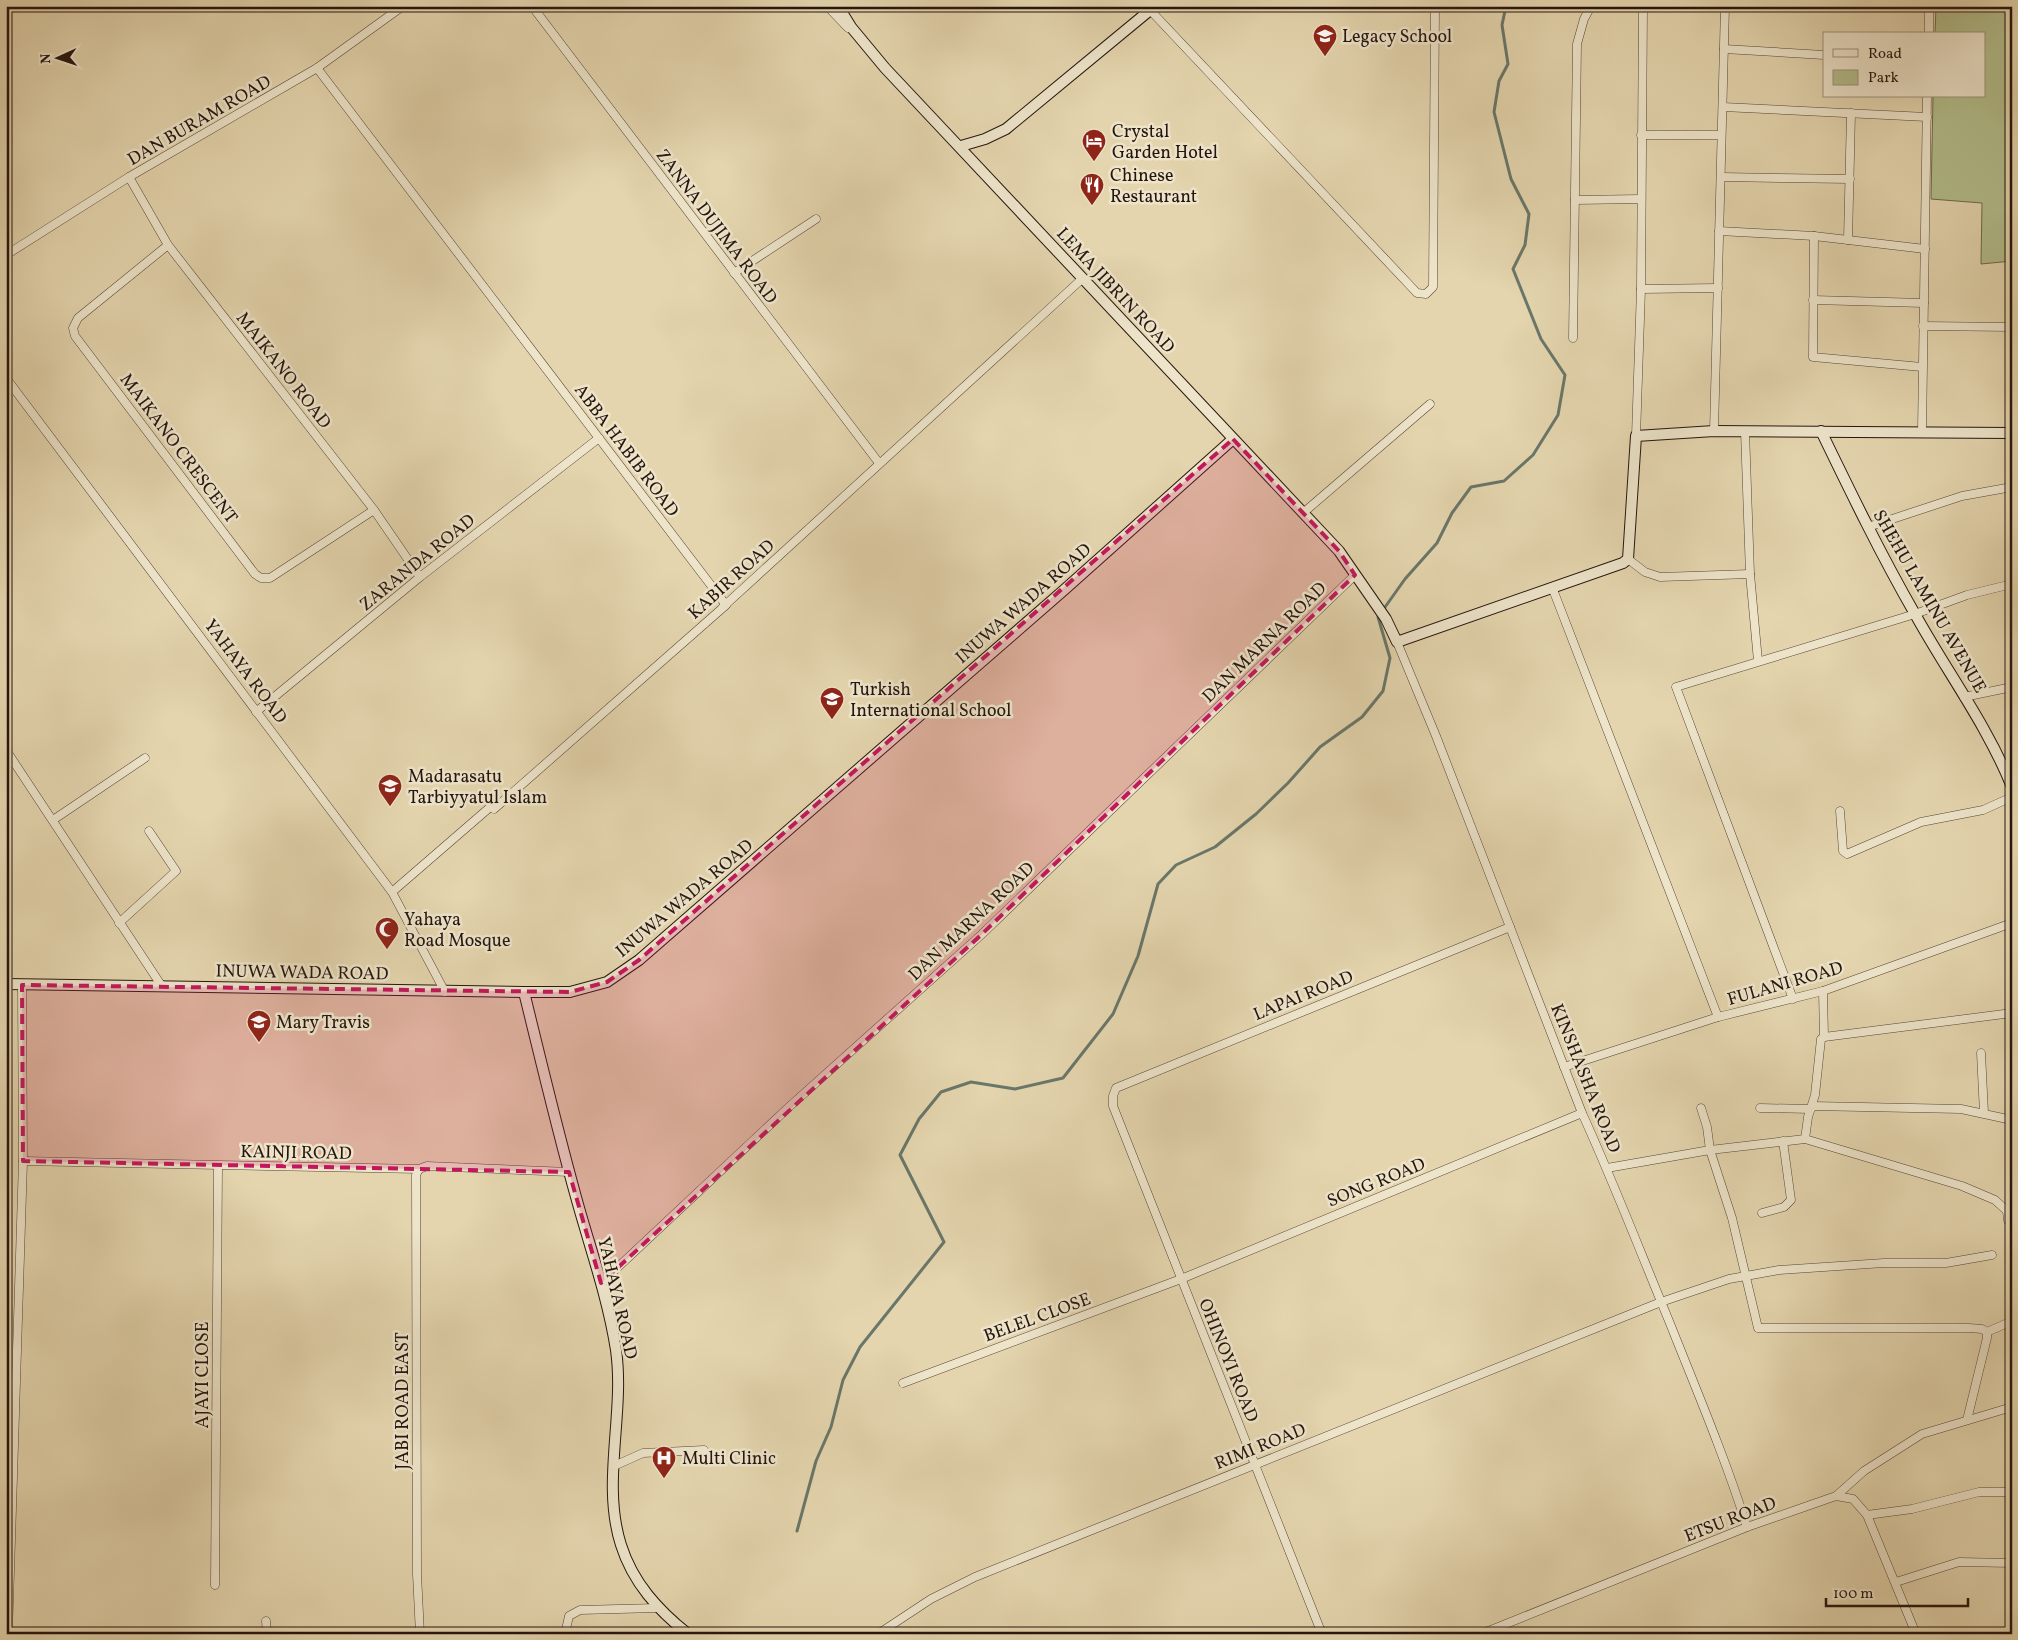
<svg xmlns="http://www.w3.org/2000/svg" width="2018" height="1640" viewBox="0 0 2018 1640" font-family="Vollkorn,serif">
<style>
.green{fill:#b2bd8b;stroke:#6c694d}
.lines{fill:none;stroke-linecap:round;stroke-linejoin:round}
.stream{stroke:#69776a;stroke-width:3}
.street-casing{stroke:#554537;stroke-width:9}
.secondary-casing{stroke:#25150f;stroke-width:12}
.street{stroke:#ede4ca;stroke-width:8}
.secondary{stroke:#ede4ca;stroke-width:10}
.marked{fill:#c2185b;fill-opacity:0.2;stroke:#c2185b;stroke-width:4;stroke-dasharray:10 6;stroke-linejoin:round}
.labels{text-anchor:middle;stroke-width:5;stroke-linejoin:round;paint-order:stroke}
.poi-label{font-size:18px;fill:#25150f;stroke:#ede4ca;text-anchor:start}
.street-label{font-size:18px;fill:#25150f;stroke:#ede4ca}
</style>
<rect width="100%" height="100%" fill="#e4d5ae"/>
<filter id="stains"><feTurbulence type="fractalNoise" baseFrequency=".004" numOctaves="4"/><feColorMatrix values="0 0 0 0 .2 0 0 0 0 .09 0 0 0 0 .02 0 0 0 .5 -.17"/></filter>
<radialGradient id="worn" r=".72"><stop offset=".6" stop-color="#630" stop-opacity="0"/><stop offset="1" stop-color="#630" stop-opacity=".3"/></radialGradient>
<path class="green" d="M1936 6H2012V261L1981 264 1982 203 1931 199 1933 96H1984V34H1935Z"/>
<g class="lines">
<path class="stream" d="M797 1531 816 1461 831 1427 843 1380 860 1347 944 1242 900 1155 919 1119 941 1092 971 1082 1015 1089 1063 1078 1113 1014 1138 956 1158 884 1176 865 1215 847 1256 814 1288 783 1320 747 1362 717 1383 691 1390 658 1378 617 1405 579 1437 543 1452 513 1471 487 1504 481 1533 455 1558 415 1565 375 1541 339 1513 269 1525 245 1529 214 1511 179 1494 112 1499 81 1508 64 1502 25 1506 6"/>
<defs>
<g id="street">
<path d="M532 6 879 463"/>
<path d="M827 6 848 28"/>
<path d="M1150 10 1417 293 1426 294 1433 287 1435 6"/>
<path d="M1929 34V6"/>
<path d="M1724 49 1824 55"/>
<path d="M317 68 726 605 494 809"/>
<path d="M1723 107 1927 117"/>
<path d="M1641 135H1720"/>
<path d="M129 177 168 245 374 510 420 577"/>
<path d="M1721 177 1850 179"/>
<path d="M1575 200 1641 199"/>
<path d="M1719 231 1814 236 1925 249"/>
<path d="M1814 236 1813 357 1922 367"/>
<path d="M1848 240 1851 113"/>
<path d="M168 245 78 318 73 328 75 336 255 574 261 578H270L374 510"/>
<path d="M6 255 129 177 317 68 403 6"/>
<path d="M734 273 816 219"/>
<path d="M1641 289 1718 288"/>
<path d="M1813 300 1924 303"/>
<path d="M1923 326 2012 327"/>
<path d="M1573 338 1577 44 1584 19 1591 6"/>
<path d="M6 378 392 892 445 992"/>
<path d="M1714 431 1725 6"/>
<path d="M1745 431 1750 574 1758 661"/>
<path d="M1922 432 1927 96"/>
<path d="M1636 436 1641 289 1643 6"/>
<path d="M1303 513 1430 404"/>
<path d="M1868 527 1962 496 2012 487"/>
<path d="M1628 559 1645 572 1660 577 1750 574"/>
<path d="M1552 587 1718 1017"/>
<path d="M723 607 1083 278"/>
<path d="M1397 642 1436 736 1582 1113C1613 1181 1640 1251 1669 1321 1696 1389 1725 1457 1747 1527"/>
<path d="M1964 697 2012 687"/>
<path d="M256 712 420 577 599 438"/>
<path d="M6 750 161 985"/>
<path d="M1840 811 1843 851 1847 854 1921 822 1983 810 2012 797"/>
<path d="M53 820 145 758"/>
<path d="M392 892 496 802"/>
<path d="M119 923 176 871 149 831"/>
<path d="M1793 999 1676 687 1915 614 1967 595 2012 584"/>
<path d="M1824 1037 2012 1013"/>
<path d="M1981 1053 1984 1113"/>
<path d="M1564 1067 1718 1017 1823 991 2012 923"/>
<path d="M1812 1106 1961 1109 2012 1120"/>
<path d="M1701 1108 1707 1127 1710 1150 1732 1218 1758 1328H1969L1982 1329 1987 1332"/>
<path d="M1760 1108 1811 1109"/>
<path d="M1805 1139 1808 1117 1815 1095 1821 1039 1824 1037 1823 991"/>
<path d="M23 1161 419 1169 427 1166 569 1172"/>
<path d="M1607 1168 1710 1150 1805 1139 1962 1186 1995 1200 2007 1211 2008 1220H2012"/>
<path d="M419 1169 416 1175 417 1574 420 1634"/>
<path d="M1762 1213 1784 1207 1791 1200 1783 1141"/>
<path d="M601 1283 790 1106 981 935 1355 575"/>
<path d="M1987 1332 2012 1321"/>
<path d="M903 1383 1181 1279 1582 1113"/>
<path d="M1967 1420 1987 1338V1332"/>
<path d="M614 1466 643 1453 704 1450"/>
<path d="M1836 1496 1864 1471 1922 1434 2012 1407"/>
<path d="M1867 1515 1912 1509 1979 1492H2012"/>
<path d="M1896 1582 1959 1562 2012 1563"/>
<path d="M215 1585 218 1166"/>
<path d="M266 1621 267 1634"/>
<path d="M8 1634 23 1161 22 985"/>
<path d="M565 1634 569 1616 580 1610 657 1608"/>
<path d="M878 1634 931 1599 975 1577 1661 1302 1729 1279 1779 1270 1884 1263H1946L1992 1255"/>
<path d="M1322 1634 1113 1106V1096L1116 1088 1510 927"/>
<path d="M1481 1634 1747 1527 1836 1496 1853 1499 1867 1515 1916 1634"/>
</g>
<g id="secondary">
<path d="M838 6 851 27 885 68 1339 551 1386 619 1397 642 1623 563 1628 559 1636 436 1714 431 2012 433"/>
<path d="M961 146 985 139 1006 129 1155 6"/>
<path d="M1821 431C1851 493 1881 555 1915 614 1947 672 1987 725 2012 787"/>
<path d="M6 984 524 992H570L607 982 639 960 1064 590 1233 439"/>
<path d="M524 992C541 1061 557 1129 576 1197 590 1248 608 1298 616 1350 625 1414 601 1483 621 1545 633 1583 658 1610 688 1634"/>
</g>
</defs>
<use href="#street" class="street-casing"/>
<use href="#secondary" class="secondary-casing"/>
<use href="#street" class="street"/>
<use href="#secondary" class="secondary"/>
</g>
<path class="marked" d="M1233 439 1339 551 1355 575 981 935 601 1283 569 1172 23 1161 22 985 570 992 607 982 639 960Z"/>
<defs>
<symbol id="school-pin" viewBox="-11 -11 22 30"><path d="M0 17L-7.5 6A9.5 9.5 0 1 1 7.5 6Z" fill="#8f2418" stroke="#ede4ca"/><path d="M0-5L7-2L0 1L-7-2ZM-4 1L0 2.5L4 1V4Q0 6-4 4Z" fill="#fff"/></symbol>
<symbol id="hotel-pin" viewBox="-11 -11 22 30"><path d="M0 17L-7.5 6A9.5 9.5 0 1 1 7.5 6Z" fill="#8f2418" stroke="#ede4ca"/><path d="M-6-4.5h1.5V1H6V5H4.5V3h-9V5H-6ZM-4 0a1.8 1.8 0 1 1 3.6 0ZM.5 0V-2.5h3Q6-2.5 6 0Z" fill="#fff"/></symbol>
<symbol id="restaurant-pin" viewBox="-11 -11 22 30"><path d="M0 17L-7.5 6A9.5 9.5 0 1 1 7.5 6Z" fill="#8f2418" stroke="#ede4ca"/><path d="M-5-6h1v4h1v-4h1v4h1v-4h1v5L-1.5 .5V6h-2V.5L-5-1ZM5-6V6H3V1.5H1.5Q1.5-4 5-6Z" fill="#fff"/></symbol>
<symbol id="mosque-pin" viewBox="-11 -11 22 30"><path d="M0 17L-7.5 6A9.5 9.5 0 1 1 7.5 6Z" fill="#8f2418" stroke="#ede4ca"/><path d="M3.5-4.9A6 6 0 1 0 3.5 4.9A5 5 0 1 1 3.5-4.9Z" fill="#fff"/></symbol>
<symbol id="hospital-pin" viewBox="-11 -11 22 30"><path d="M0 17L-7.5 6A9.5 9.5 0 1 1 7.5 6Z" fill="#8f2418" stroke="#ede4ca"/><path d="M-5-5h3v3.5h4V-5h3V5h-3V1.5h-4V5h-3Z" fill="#fff"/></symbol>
</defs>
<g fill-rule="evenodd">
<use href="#school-pin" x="1311" y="22" width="28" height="38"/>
<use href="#hotel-pin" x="1080" y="127" width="28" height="38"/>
<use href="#restaurant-pin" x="1078" y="171" width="28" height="38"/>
<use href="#school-pin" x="818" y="685" width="28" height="38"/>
<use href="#school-pin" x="376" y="772" width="28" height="38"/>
<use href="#mosque-pin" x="373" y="915" width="28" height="38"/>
<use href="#school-pin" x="245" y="1008" width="28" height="38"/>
<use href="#hospital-pin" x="650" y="1444" width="28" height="38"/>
</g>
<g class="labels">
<g class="poi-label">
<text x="1342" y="42">Legacy School</text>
<text x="1112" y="137">Crystal<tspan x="1112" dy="21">Garden Hotel</tspan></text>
<text x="1110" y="181">Chinese<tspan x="1110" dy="21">Restaurant</tspan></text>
<text x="850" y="695">Turkish<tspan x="850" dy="21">International School</tspan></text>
<text x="408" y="782">Madarasatu<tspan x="408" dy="21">Tarbiyyatul Islam</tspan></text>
<text x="404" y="925">Yahaya<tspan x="404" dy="21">Road Mosque</tspan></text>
<text x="276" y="1028">Mary Travis</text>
<text x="682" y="1464">Multi Clinic</text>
</g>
<g class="street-label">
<text transform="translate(199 120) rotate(-30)" y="6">DAN BURAM ROAD</text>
<text transform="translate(717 226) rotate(53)" y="6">ZANNA DUJIMA ROAD</text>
<text transform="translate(1116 290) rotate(47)" y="6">LEMA JIBRIN ROAD</text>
<text transform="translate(284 370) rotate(52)" y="6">MAIKANO ROAD</text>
<text transform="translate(179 448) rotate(53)" y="6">MAIKANO CRESCENT</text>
<text transform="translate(627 450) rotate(53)" y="6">ABBA HABIB ROAD</text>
<text transform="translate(417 562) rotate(-39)" y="6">ZARANDA ROAD</text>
<text transform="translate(731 579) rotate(-42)" y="6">KABIR ROAD</text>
<text transform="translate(1930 601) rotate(60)" y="6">SHEHU LAMINU AVENUE</text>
<text transform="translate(1023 603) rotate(-41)" y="6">INUWA WADA ROAD</text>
<text transform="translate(1264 642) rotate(-44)" y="6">DAN MARNA ROAD</text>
<text transform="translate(246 671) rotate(53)" y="6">YAHAYA ROAD</text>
<text transform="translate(684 898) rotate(-40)" y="6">INUWA WADA ROAD</text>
<text transform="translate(971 921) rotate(-43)" y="6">DAN MARNA ROAD</text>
<text transform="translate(302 972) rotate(1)" y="6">INUWA WADA ROAD</text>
<text transform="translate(1785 983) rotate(-16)" y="6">FULANI ROAD</text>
<text transform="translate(1303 995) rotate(-22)" y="6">LAPAI ROAD</text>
<text transform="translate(1586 1078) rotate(68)" y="6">KINSHASHA ROAD</text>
<text transform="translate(296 1152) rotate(1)" y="6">KAINJI ROAD</text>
<text transform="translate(1376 1182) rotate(-22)" y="6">SONG ROAD</text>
<text transform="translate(618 1298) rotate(77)" y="6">YAHAYA ROAD</text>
<text transform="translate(1037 1317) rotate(-20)" y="6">BELEL CLOSE</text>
<text transform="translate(1229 1360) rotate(68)" y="6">OHINOYI ROAD</text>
<text transform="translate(202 1375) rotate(-90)" y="6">AJAYI CLOSE</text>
<text transform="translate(402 1401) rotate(-90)" y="6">JABI ROAD EAST</text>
<text transform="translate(1260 1446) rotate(-22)" y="6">RIMI ROAD</text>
<text transform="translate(1730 1519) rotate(-21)" y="6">ETSU ROAD</text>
</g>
</g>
<rect width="2018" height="1640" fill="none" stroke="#e4d5ae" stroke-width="25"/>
<rect x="8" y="8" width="2003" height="1625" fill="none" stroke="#25150f" stroke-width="2.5"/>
<rect x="12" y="12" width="1993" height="1615" fill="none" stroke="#25150f"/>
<rect x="1823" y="32" width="162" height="65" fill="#ede4ca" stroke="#9d917f"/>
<rect x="1833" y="49" width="25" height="8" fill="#ede4ca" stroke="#9d917f"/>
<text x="1868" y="58" font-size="15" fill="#25150f">Road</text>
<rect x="1833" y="70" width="25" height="15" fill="#b2bd8b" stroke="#9d917f"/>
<text x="1868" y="82" font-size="15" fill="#25150f">Park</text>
<g transform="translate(58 58) rotate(267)" stroke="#ede4ca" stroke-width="4" paint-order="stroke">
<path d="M0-4L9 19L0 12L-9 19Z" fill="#25150f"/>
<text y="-8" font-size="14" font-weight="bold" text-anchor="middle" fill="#25150f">N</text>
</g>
<path d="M1826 1598v8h142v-8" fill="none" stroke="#25150f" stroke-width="2.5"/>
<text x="1833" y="1598" font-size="15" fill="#25150f" stroke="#ede4ca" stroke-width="4" paint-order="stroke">100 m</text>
<rect width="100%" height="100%" filter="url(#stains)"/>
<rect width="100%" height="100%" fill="url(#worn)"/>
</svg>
